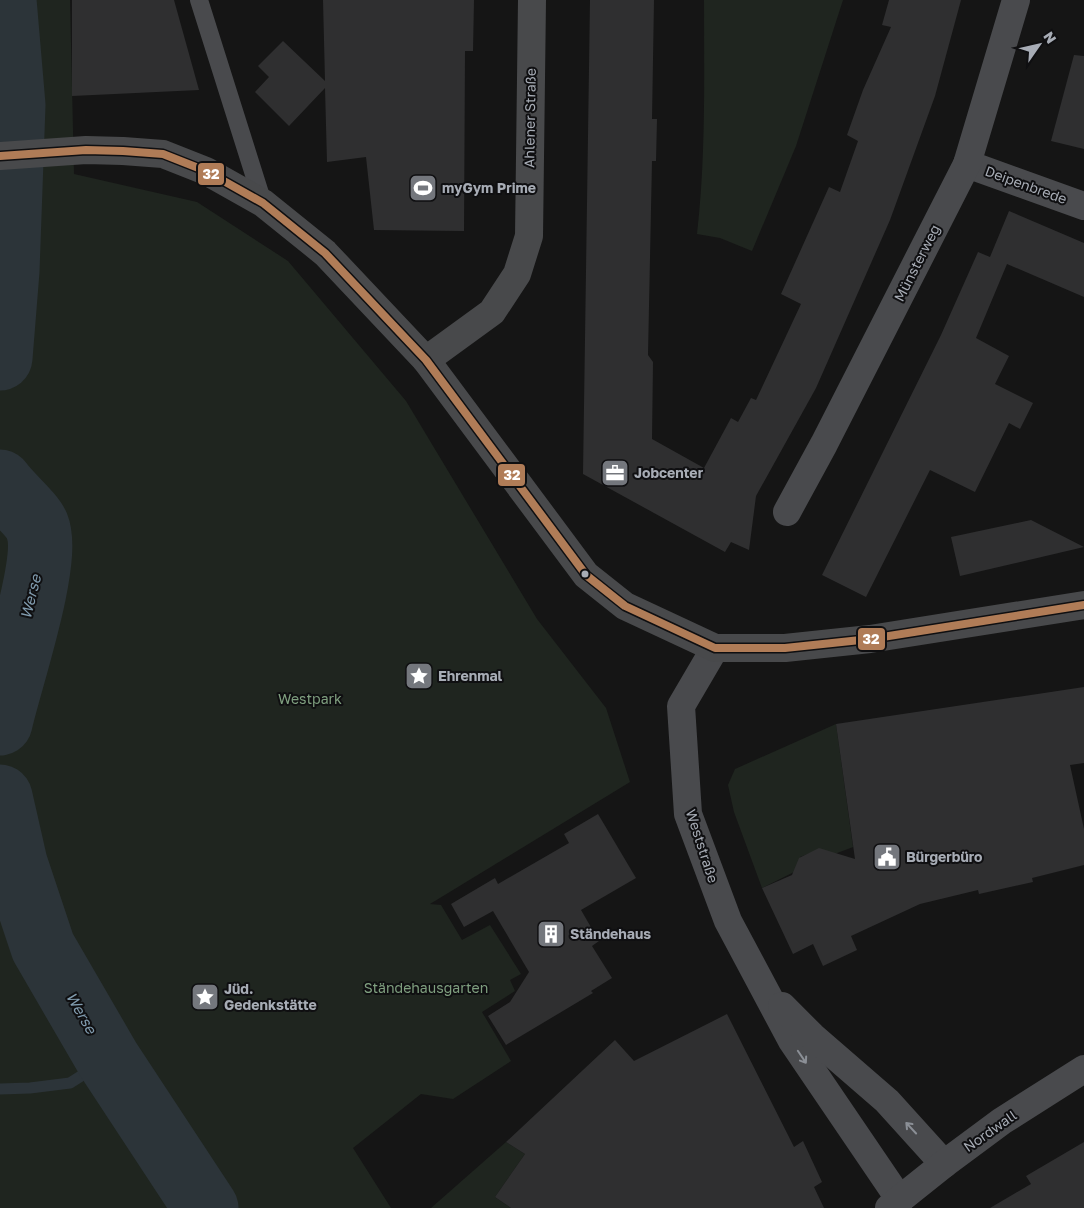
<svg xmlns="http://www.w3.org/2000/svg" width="1084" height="1208" viewBox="0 0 1084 1208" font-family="'Golos Text',sans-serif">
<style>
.green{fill:#1f251f}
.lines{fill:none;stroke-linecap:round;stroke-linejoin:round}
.stream{stroke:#2c3439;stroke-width:11}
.river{stroke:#2c3439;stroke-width:65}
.building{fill:#2f2f30}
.service{stroke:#494a4d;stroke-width:18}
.minor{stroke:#494a4d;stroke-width:28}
.secondary{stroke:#48494b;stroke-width:28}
.bus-1-casing{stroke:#0f0f11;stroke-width:11}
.bus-1{stroke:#b07c57;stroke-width:8}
.oneway{stroke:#8b8f96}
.bus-dot{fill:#a7acb5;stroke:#0f0f11;stroke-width:2}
.labels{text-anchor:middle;stroke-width:4;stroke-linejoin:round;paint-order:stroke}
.street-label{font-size:14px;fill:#a7acb5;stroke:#0f0f11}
.poi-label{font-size:14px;font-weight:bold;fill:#a7acb5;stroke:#0f0f11;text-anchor:start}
.park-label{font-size:14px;fill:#7f9f7f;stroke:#0f0f11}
.water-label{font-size:15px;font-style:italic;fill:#809bae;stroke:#0f0f11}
.line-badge{stroke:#0f0f11;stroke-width:2}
.badge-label{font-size:14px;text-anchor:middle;font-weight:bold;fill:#fff}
</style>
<rect width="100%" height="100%" fill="#151515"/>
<g class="green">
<path d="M0 0H70L74 174 197 202 288 261 406 401 537 619 606 708 630 782 430 904 441 905 462 940 490 925 521 974 510 980 515 991 482 1012 511 1061 453 1099 421 1094 353 1148 391 1208H0Z"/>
<path d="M704 0H843L796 146 752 251 720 238 697 234C706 156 704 78 704 0Z"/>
<path d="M836 724 853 847 824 858 820 849 800 857 804 867 762 888 734 812 728 785 735 769Z"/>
<path d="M506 1142 525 1154 495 1197 511 1208H431Z"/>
</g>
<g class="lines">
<path class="stream" d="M0 1089 30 1088 70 1083 108 1059"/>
<g class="river">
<path d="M0 358 7 271 13 105 4 0"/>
<path d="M0 482C9 495 32 514 37 526 51 561 9 682 0 723"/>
<path d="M0 797 15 863 43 947 108 1059 206 1208"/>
</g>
</g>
<g class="building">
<path d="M72 0H174L199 90 72 96Z"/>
<path d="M323 0H474L473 51H465L464 231 374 230 366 157 327 162 325 88 289 126 255 92 269 77 258 66 283 41 325 81Z"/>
<path d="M590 0H654L652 119H657L656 161H652L648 355 653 362 652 439 704 468 731 418 738 422 751 398 756 400 801 304 781 294 829 187 840 192 858 141 847 135 863 90 891 27 882 25 889 0H961L935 96 890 220 816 388 756 496 749 550 731 542 725 552 583 474Z"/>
<path d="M1074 55 1084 56V149L1051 141Z"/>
<path d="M1009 211 1084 243V297L1007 264 976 338 1009 356 995 384 1033 403 1020 429 1009 423 975 492 930 470 866 597 822 575 941 335 978 252 990 257Z"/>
<path d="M1031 520 1084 547 960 576 951 537Z"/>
<path d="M1084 687V763L1070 765 1084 829V865L1032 878 1033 882 979 894 978 890 920 904 851 936 857 950 823 966 813 944 793 954 762 888 792 875 799 858 819 848 855 859 836 724Z"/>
<path d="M598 814 636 878 581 910 599 941 592 946 612 978 591 991 593 993 506 1045 488 1016 510 1002 529 972 493 911 464 927 451 904 495 878 498 884 569 843 564 834Z"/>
<path d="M727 1014 794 1147 803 1141 822 1182 814 1187 824 1208H511L495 1197 525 1154 506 1142 615 1040 634 1061Z"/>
<path d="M1084 1142V1208H990L1031 1184 1026 1176Z"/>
</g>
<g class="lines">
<path class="service" d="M199 0 263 203"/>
<g class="minor">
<path d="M967 164 1084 206"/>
<path d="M787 512 824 444 967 164 1016 0"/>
<path d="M715 648 681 706 688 814 728 921 792 1041 900 1200"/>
<path d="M782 1006 812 1036 887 1101 944 1164"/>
<path d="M889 1208 944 1164 1002 1121 1084 1069"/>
</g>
<g class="secondary">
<path d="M0 156 86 150 123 151 163 154 206 171 263 203 325 253 426 360 586 575 625 606 715 648H785L870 639 1084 605"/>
<path d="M426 360 492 312 517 274 529 236 532 0"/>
</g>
<defs>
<path id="bus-1" d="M0 156 86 150 123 151 163 154 206 171 263 203 325 253 426 360 586 575 625 606 715 648H785L870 639 1084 605"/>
</defs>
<use href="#bus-1" class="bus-1-casing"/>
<use href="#bus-1" class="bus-1"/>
</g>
<defs><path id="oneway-shaft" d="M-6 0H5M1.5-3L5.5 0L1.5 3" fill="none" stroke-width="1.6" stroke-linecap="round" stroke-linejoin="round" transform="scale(1.25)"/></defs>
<g class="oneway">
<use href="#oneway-shaft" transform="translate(802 1057) rotate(56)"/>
<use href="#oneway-shaft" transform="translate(911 1128) rotate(-133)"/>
</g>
<defs>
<symbol id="stadium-square" viewBox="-11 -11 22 22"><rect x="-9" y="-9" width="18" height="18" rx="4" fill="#74777d" stroke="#0f0f11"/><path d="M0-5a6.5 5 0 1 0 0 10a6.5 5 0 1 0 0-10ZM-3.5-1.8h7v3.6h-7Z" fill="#fff"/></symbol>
<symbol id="office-square" viewBox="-11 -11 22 22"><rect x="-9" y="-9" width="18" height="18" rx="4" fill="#74777d" stroke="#0f0f11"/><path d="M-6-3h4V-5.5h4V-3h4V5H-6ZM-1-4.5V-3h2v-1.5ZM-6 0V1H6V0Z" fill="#fff"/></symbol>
<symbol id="sight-square" viewBox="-11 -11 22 22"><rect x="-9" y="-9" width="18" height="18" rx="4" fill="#74777d" stroke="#0f0f11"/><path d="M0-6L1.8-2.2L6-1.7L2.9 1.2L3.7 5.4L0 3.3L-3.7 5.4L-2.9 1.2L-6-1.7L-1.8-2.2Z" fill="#fff"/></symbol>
<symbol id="civic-square" viewBox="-11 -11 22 22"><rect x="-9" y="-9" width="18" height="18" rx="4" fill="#74777d" stroke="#0f0f11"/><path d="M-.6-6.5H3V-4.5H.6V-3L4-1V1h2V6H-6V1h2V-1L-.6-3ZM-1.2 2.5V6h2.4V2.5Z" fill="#fff"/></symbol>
<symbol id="building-square" viewBox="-11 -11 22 22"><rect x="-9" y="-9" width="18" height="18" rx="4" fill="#74777d" stroke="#0f0f11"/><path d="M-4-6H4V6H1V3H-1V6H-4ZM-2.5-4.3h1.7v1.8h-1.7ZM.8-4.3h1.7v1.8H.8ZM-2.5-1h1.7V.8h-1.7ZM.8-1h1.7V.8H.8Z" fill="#fff"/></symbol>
</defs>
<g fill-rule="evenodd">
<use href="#stadium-square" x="407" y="172" width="32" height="32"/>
<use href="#office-square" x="599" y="457" width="32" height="32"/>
<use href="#sight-square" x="403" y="660" width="32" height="32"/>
<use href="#civic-square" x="871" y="841" width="32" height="32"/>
<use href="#building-square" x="535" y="918" width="32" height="32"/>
<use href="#sight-square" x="189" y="981" width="32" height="32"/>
</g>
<circle class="bus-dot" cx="585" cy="574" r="4.5"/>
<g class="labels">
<g class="street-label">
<text transform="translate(530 118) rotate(-89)" y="5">Ahlener Straße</text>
<text transform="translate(1026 185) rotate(20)" y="5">Deipenbrede</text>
<text transform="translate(917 263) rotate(-63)" y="5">Münsterweg</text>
<text transform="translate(702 846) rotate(72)" y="5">Weststraße</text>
<text transform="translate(990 1131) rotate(-35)" y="5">Nordwall</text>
</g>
<g class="poi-label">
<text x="442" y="193">myGym Prime</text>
<text x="634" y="478">Jobcenter</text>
<text x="438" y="681">Ehrenmal</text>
<text x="906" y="862">Bürgerbüro</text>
<text x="570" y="939">Ständehaus</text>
<text x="224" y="994">Jüd.<tspan x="224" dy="16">Gedenkstätte</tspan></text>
</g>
<g class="park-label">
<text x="310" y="704">Westpark</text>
<text x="426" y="993">Ständehausgarten</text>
</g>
<g class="water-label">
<text transform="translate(31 597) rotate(-76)" y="5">Werse</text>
<text transform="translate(81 1013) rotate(60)" y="5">Werse</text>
</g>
</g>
<g class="line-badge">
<rect x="197" y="162" width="28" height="24" rx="5" fill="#b07c57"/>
<rect x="497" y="463" width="29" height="24" rx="5" fill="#b07c57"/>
<rect x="857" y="627" width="29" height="24" rx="5" fill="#b07c57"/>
</g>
<g class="badge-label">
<text x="211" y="179">32</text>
<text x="512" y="480">32</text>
<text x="871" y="644">32</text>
</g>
<g transform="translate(1039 45) rotate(56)" stroke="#0f0f11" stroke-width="4" paint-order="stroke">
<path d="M0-4L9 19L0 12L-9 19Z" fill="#a7acb5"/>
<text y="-8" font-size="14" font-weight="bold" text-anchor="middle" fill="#a7acb5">N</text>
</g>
</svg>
